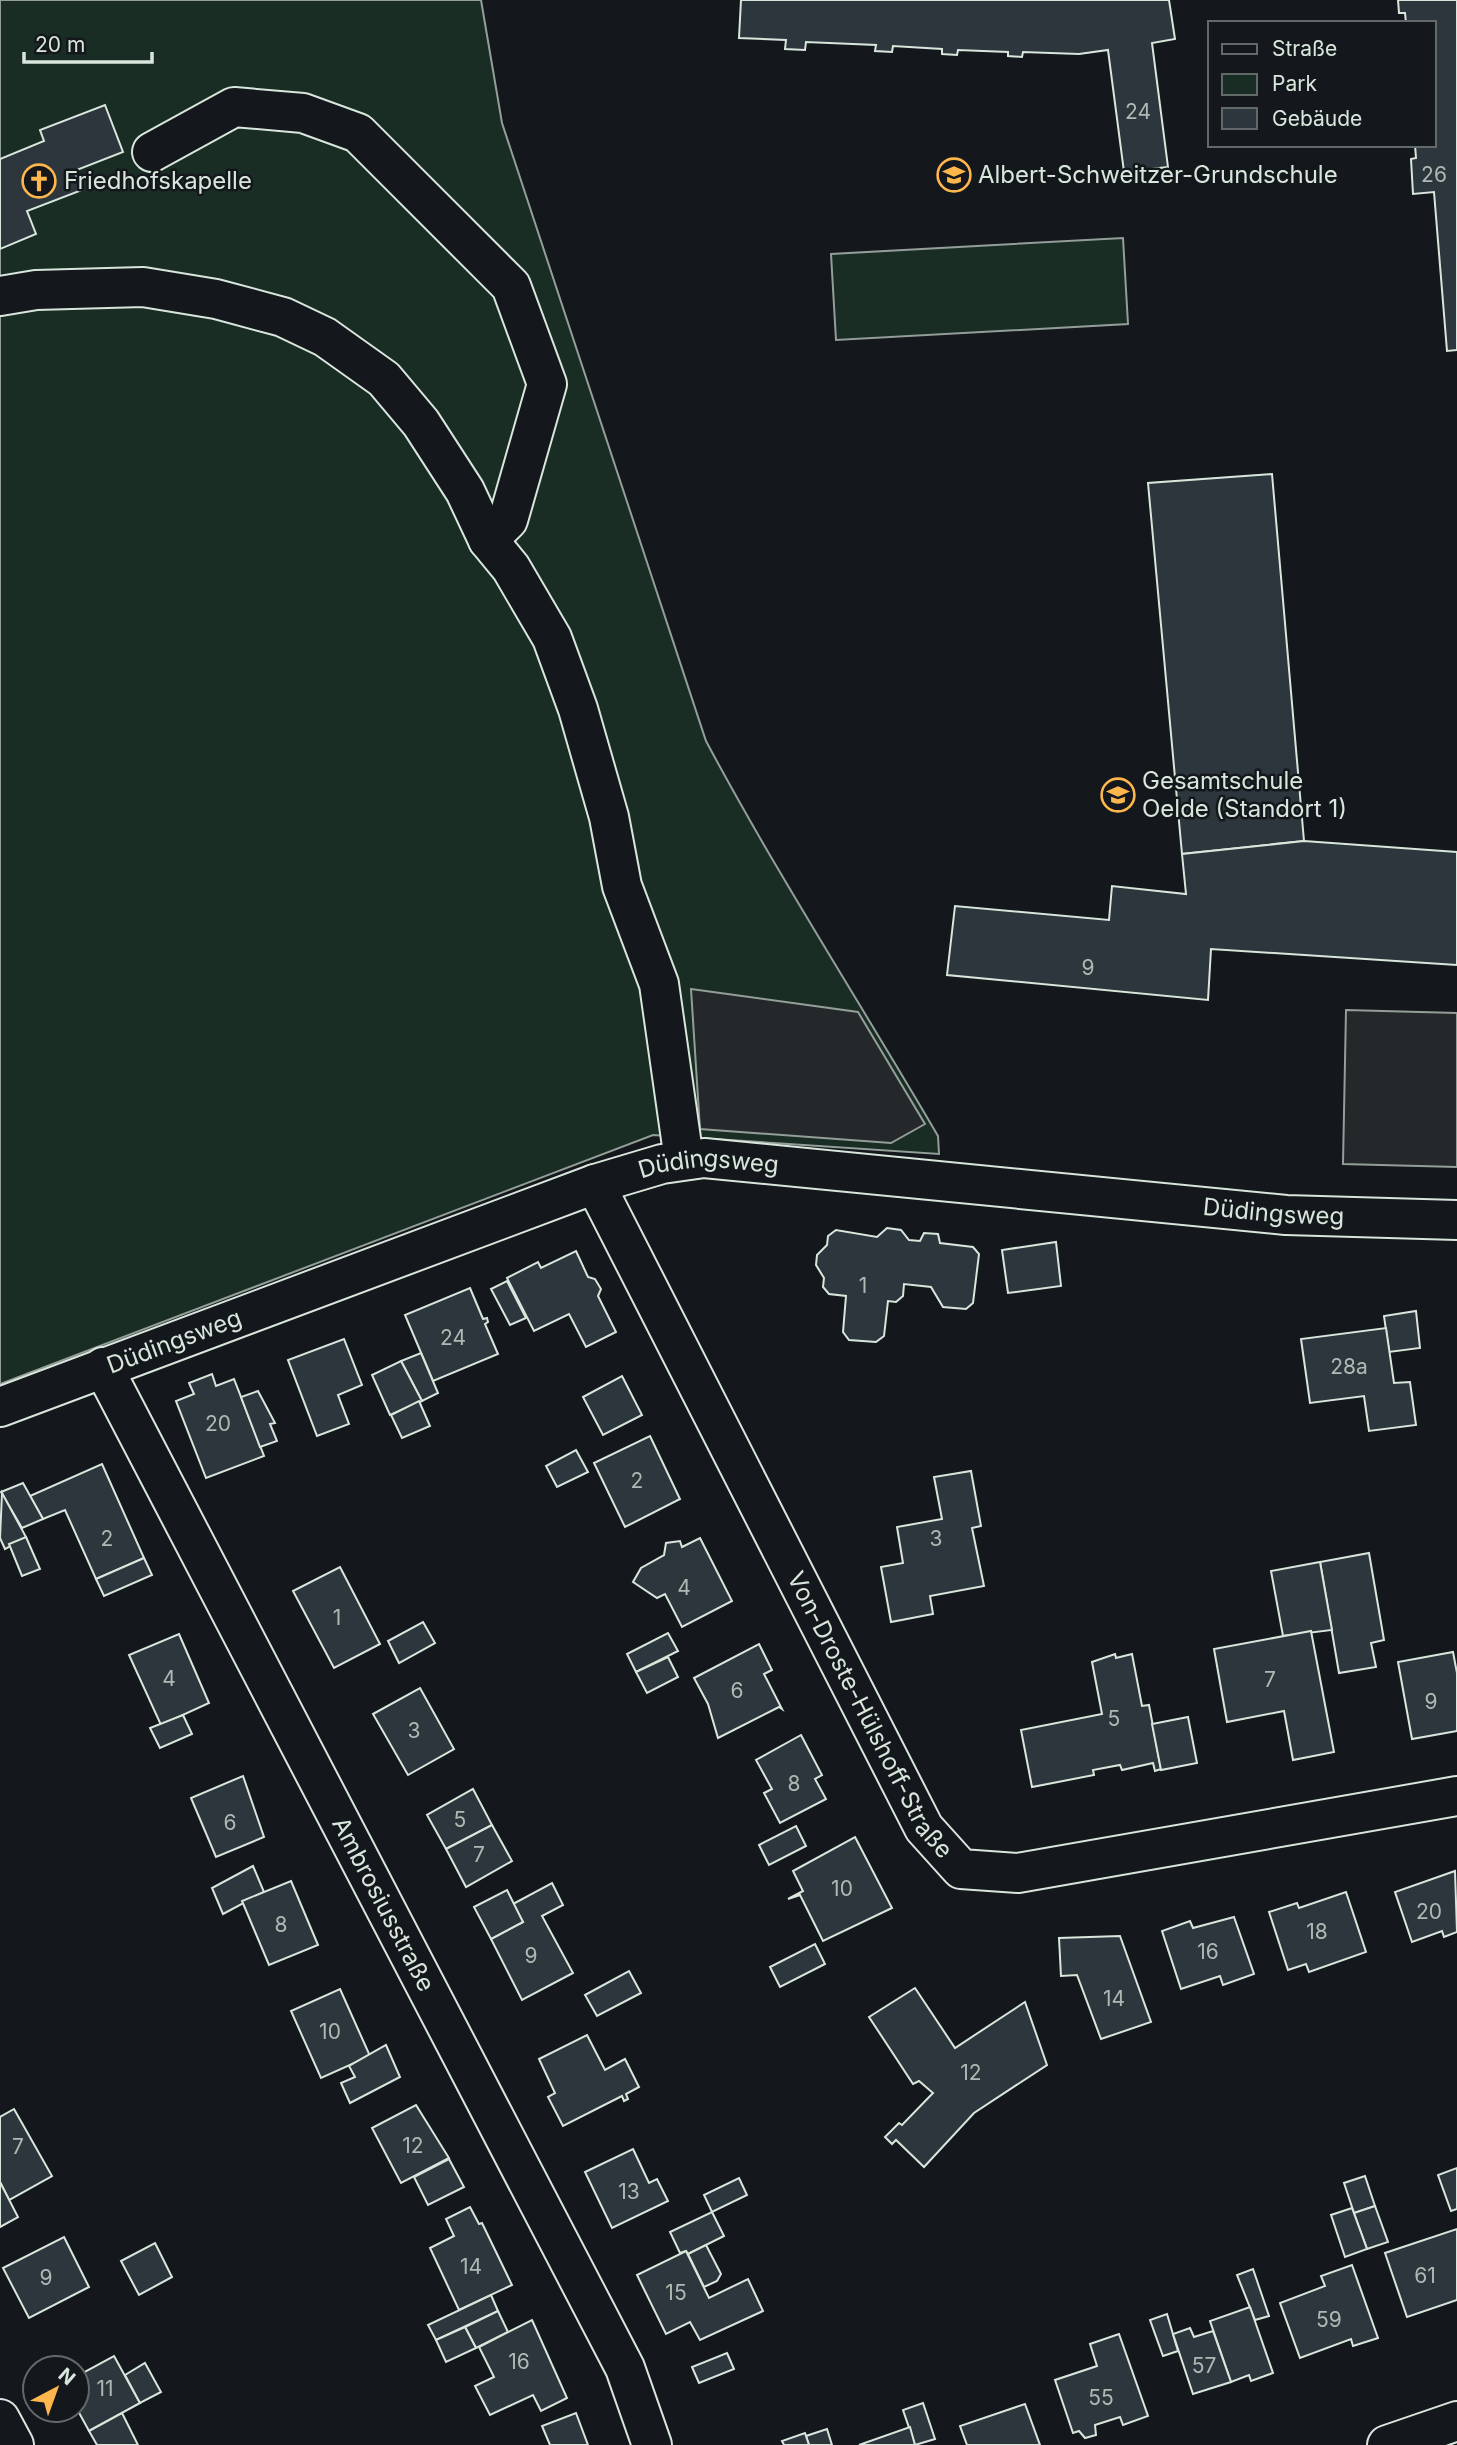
<svg xmlns="http://www.w3.org/2000/svg" width="1457" height="2445" viewBox="0 0 1457 2445" font-family="Inter,sans-serif">
<style>
.green{fill:#1a2d24;stroke:#939e99;stroke-width:2}
.parking{fill:#24282b;stroke:#939e99;stroke-width:2}
.building{fill:#2c363c;stroke:#d8e6dc;stroke-width:2}
.lines{fill:none;stroke-linecap:round;stroke-linejoin:round}
.minor-casing{stroke:#d8e6dc;stroke-width:42}
.minor{stroke:#14181c;stroke-width:38}
.labels{text-anchor:middle;stroke-width:5;stroke-linejoin:round;paint-order:stroke}
.number-label{font-size:21px;fill:#adbab4}
.poi-label{font-size:24px;fill:#d8e6dc;stroke:#14181c;text-anchor:start}
.street-label{font-size:24px;fill:#d8e6dc;stroke:#14181c}
</style>
<rect width="100%" height="100%" fill="#14181c"/>
<g class="green">
<path d="M0 0H481L502 123 706 741C778 876 861 1004 938 1136L939 1154 653 1135 0 1384Z"/>
<path d="M1123 238 1128 324 836 340 831 254Z"/>
</g>
<g class="parking">
<path d="M691 989 858 1012 925 1124 891 1143 700 1129Z"/>
<path d="M1346 1010 1457 1013V1167L1343 1164Z"/>
</g>
<g class="building">
<path d="M741 0H1169L1175 39 1152 43 1168 167 1124 172 1108 50 1079 54 1023 52 1022 57 1008 56V52L958 50 957 55 942 54V49L893 46 892 52 875 51 876 45 806 42 805 50 785 49 786 40 739 38Z"/>
<path d="M1398 0H1457V350L1447 351 1434 192 1413 194 1411 159 1416 158 1415 145H1434V23H1406L1405 13H1399Z"/>
<path d="M105 105 123 152 74 171 82 190 27 211 36 234 0 249V159L44 141 40 130Z"/>
<path d="M1272 474 1304 841 1182 854 1148 483Z"/>
<path d="M1304 841 1457 852V965L1211 949 1208 1000 947 975 955 906 1109 920 1112 886 1186 894 1182 854Z"/>
<path d="M887 1228 901 1230 909 1240 920 1241 924 1233 938 1234 940 1243 973 1247 979 1254 973 1303 966 1309 943 1307 931 1287 904 1284 903 1296 896 1302 888 1301 884 1336 876 1342 849 1340 843 1332 846 1296 829 1294 823 1287 824 1278 816 1265 817 1255 827 1245 828 1236 836 1230 877 1237Z"/>
<path d="M1056 1242 1061 1286 1008 1293 1002 1250Z"/>
<path d="M576 1251 588 1277 595 1279 601 1289 598 1296 616 1332 586 1347 569 1314 534 1331 507 1278 538 1262 541 1268Z"/>
<path d="M507 1281 526 1318 510 1325 491 1289Z"/>
<path d="M470 1288 483 1319 487 1318 488 1322 485 1324 498 1354 433 1381 405 1315Z"/>
<path d="M1416 1311 1420 1348 1389 1352 1384 1316Z"/>
<path d="M1386 1328 1394 1383 1410 1382 1416 1425 1369 1431 1364 1396 1310 1403 1301 1339Z"/>
<path d="M344 1339 362 1385 338 1395 349 1424 317 1436 288 1360Z"/>
<path d="M421 1353 438 1393 422 1401 401 1361Z"/>
<path d="M401 1361 422 1401 390 1415 372 1375Z"/>
<path d="M212 1374 216 1386 234 1379 264 1456 206 1478 176 1401 194 1394 189 1383Z"/>
<path d="M622 1376 642 1415 603 1435 583 1397Z"/>
<path d="M258 1391 275 1423 270 1424 277 1441 260 1447 241 1397Z"/>
<path d="M419 1401 430 1426 402 1438 391 1415Z"/>
<path d="M650 1436 680 1499 625 1527 594 1463Z"/>
<path d="M576 1450 588 1472 557 1487 546 1466Z"/>
<path d="M102 1464 144 1558 96 1579 65 1510 43 1519 30 1496Z"/>
<path d="M971 1471 981 1526 972 1528 984 1586 930 1596 933 1614 891 1622 881 1567 903 1563 897 1527 942 1519 934 1477Z"/>
<path d="M23 1483 43 1519 22 1528 1 1492Z"/>
<path d="M2 1493 26 1537 5 1549 0 1538Z"/>
<path d="M26 1537 40 1569 22 1576 9 1544Z"/>
<path d="M700 1538 732 1601 682 1627 665 1594 657 1598 633 1582 641 1568 664 1555 666 1543 680 1541 682 1547Z"/>
<path d="M1369 1553 1384 1640 1371 1643 1376 1667 1339 1673 1320 1562Z"/>
<path d="M144 1558 152 1575 104 1596 96 1579Z"/>
<path d="M1320 1562 1332 1630 1283 1636 1271 1571Z"/>
<path d="M340 1567 380 1644 334 1668 293 1591Z"/>
<path d="M423 1622 435 1643 399 1663 388 1641Z"/>
<path d="M1311 1631 1334 1752 1293 1760 1284 1711 1227 1722 1214 1649Z"/>
<path d="M668 1633 678 1651 636 1672 627 1654Z"/>
<path d="M179 1634 209 1703 161 1725 129 1655Z"/>
<path d="M759 1644 772 1670 764 1674 782 1709 779 1707 718 1738 708 1704 694 1678Z"/>
<path d="M1453 1652 1457 1673V1731L1412 1739 1398 1662Z"/>
<path d="M1115 1654 1116 1658 1132 1654 1142 1706 1149 1705 1161 1769 1155 1771 1153 1763 1122 1770 1120 1765 1093 1770 1094 1775 1032 1787 1021 1730 1102 1714 1092 1662Z"/>
<path d="M668 1657 678 1677 647 1693 636 1672Z"/>
<path d="M420 1688 454 1749 408 1775 373 1714Z"/>
<path d="M183 1715 192 1734 160 1748 150 1728Z"/>
<path d="M1188 1717 1197 1763 1161 1770 1152 1724Z"/>
<path d="M801 1735 822 1775 815 1779 826 1799 780 1823 764 1793 772 1789 756 1760Z"/>
<path d="M243 1776 264 1837 216 1857 191 1798Z"/>
<path d="M473 1789 492 1825 446 1849 427 1815Z"/>
<path d="M492 1825 512 1861 466 1887 446 1849Z"/>
<path d="M796 1826 806 1846 769 1865 759 1845Z"/>
<path d="M855 1837 892 1908 823 1941 800 1895 788 1899 803 1891 793 1871Z"/>
<path d="M253 1866 264 1892 223 1914 212 1888Z"/>
<path d="M1455 1871 1457 1932 1444 1937 1442 1931 1412 1942 1395 1892Z"/>
<path d="M291 1881 318 1945 269 1965 242 1901Z"/>
<path d="M552 1883 563 1905 542 1916 573 1973 522 2000 491 1939 523 1922 513 1904Z"/>
<path d="M507 1890 523 1922 491 1939 474 1907Z"/>
<path d="M1346 1892 1366 1952 1309 1972 1306 1964 1288 1970 1269 1912 1297 1903 1299 1908Z"/>
<path d="M1234 1917 1254 1974 1223 1985 1220 1976 1181 1989 1162 1931 1190 1921 1193 1928Z"/>
<path d="M1120 1936 1151 2022 1101 2039 1077 1975 1061 1976 1059 1938Z"/>
<path d="M815 1944 825 1964 780 1987 770 1967Z"/>
<path d="M629 1971 641 1993 597 2016 585 1995Z"/>
<path d="M915 1988 955 2048 1025 2002 1047 2065 974 2113 924 2167 896 2140 892 2144 885 2137 899 2123 902 2125 933 2093 919 2081 913 2084 869 2017Z"/>
<path d="M340 1989 370 2056 321 2078 291 2011Z"/>
<path d="M587 2035 605 2070 625 2059 639 2087 626 2094 628 2099 624 2101 622 2096 563 2126 548 2097 555 2093 539 2059Z"/>
<path d="M386 2045 400 2077 350 2103 341 2083 355 2077 349 2066Z"/>
<path d="M416 2105 449 2158 401 2183 372 2128Z"/>
<path d="M14 2109 52 2176 9 2200 0 2182V2117Z"/>
<path d="M633 2149 649 2183 657 2179 668 2201 612 2228 585 2172Z"/>
<path d="M449 2159 464 2187 428 2205 414 2177Z"/>
<path d="M1457 2168V2209L1451 2211 1438 2175Z"/>
<path d="M1365 2176 1375 2206 1354 2213 1344 2183Z"/>
<path d="M739 2178 747 2195 712 2212 704 2195Z"/>
<path d="M0 2182 18 2217 0 2227Z"/>
<path d="M1375 2206 1388 2242 1367 2249 1354 2213Z"/>
<path d="M470 2207 479 2224 482 2223 512 2285 459 2310 430 2248 454 2236 446 2219Z"/>
<path d="M1352 2208 1367 2249 1345 2257 1331 2215Z"/>
<path d="M712 2212 724 2236 688 2254 686 2251 680 2253 670 2232Z"/>
<path d="M1457 2229V2300L1407 2317 1385 2253Z"/>
<path d="M64 2237 89 2287 29 2318 3 2268Z"/>
<path d="M155 2243 172 2277 139 2295 121 2261Z"/>
<path d="M706 2245 721 2274 717 2281 704 2287 688 2254Z"/>
<path d="M686 2251 709 2298 748 2279 763 2311 700 2340 690 2322 666 2334 637 2275Z"/>
<path d="M1352 2265 1378 2338 1353 2346 1351 2339 1300 2358 1280 2303 1325 2286 1321 2276Z"/>
<path d="M1253 2269 1269 2316 1255 2320 1237 2275Z"/>
<path d="M491 2295 498 2311 436 2340 428 2325Z"/>
<path d="M1250 2307 1273 2373 1251 2381 1249 2375 1231 2382 1210 2321Z"/>
<path d="M498 2311 508 2332 476 2348 465 2327Z"/>
<path d="M1167 2314 1178 2351 1163 2356 1150 2320Z"/>
<path d="M532 2320 567 2398 541 2411 533 2395 490 2415 475 2386 494 2377 479 2347Z"/>
<path d="M465 2327 476 2348 446 2362 436 2340Z"/>
<path d="M1190 2328 1194 2337 1213 2331 1231 2382 1193 2394 1173 2334Z"/>
<path d="M1119 2334 1148 2416 1123 2425 1120 2417 1095 2425 1096 2435 1085 2438 1079 2431 1073 2433 1055 2380 1097 2366 1090 2344Z"/>
<path d="M727 2353 734 2369 699 2383 692 2367Z"/>
<path d="M114 2356 140 2403 89 2431 77 2409V2376Z"/>
<path d="M145 2363 161 2392 140 2403 125 2375Z"/>
<path d="M923 2403 935 2439 915 2445 903 2410Z"/>
<path d="M1025 2404 1040 2445H967L960 2426Z"/>
<path d="M122 2413 138 2445H97L89 2431Z"/>
<path d="M576 2413 588 2445H550L542 2426Z"/>
<path d="M910 2427 915 2445H859Z"/>
<path d="M827 2429 832 2445H809L806 2436Z"/>
<path d="M805 2433 809 2445H784L782 2441Z"/>
</g>
<g class="lines">
<defs>
<g id="minor">
<path d="M152 152 234 107 303 113 358 133 511 286 547 384 508 520 488 540"/>
<path d="M0 296 36 290 143 287 216 299 283 317 325 337 384 379 421 423 465 491 488 540 511 568 552 638 578 709 609 817 622 886 659 984 684 1160"/>
<path id="s1" d="M595 1184 924 1828 961 1869 1018 1873 1457 1796"/>
<path id="s2" d="M103 1367 625 2368 652 2445"/>
<path id="s3" d="M0 1407 595 1184 662 1164 704 1158 1286 1215 1457 1220"/>
<path d="M0 2419 14 2445"/>
<path d="M1387 2445 1457 2421"/>
</g>
</defs>
<use href="#minor" class="minor-casing"/>
<use href="#minor" class="minor"/>
</g>
<defs>
<symbol id="school-ring" viewBox="-11 -11 22 22"><circle r="9.5" fill="#14181c" stroke="#ffb74d" stroke-width="1.5"/><path d="M0-5L7-2L0 1L-7-2ZM-4 1L0 2.5L4 1V4Q0 6-4 4Z" fill="#ffb74d"/></symbol>
<symbol id="church-ring" viewBox="-11 -11 22 22"><circle r="9.5" fill="#14181c" stroke="#ffb74d" stroke-width="1.5"/><path d="M-1.2-6h2.4v3.5h3.3v2.4h-3.3V6h-2.4V-.1h-3.3v-2.4h3.3Z" fill="#ffb74d"/></symbol>
</defs>
<g fill-rule="evenodd">
<use href="#school-ring" x="935" y="156" width="38" height="38"/>
<use href="#church-ring" x="20" y="162" width="38" height="38"/>
<use href="#school-ring" x="1099" y="776" width="38" height="38"/>
</g>
<g class="labels">
<g class="number-label">
<text x="1138" y="119">24</text>
<text x="1434" y="182">26</text>
<text x="1088" y="975">9</text>
<text x="863" y="1293">1</text>
<text x="453" y="1345">24</text>
<text x="1349" y="1374">28a</text>
<text x="218" y="1431">20</text>
<text x="637" y="1488">2</text>
<text x="107" y="1546">2</text>
<text x="936" y="1546">3</text>
<text x="684" y="1595">4</text>
<text x="337" y="1625">1</text>
<text x="169" y="1686">4</text>
<text x="1270" y="1687">7</text>
<text x="737" y="1698">6</text>
<text x="1431" y="1709">9</text>
<text x="1114" y="1726">5</text>
<text x="414" y="1738">3</text>
<text x="794" y="1791">8</text>
<text x="460" y="1827">5</text>
<text x="230" y="1830">6</text>
<text x="479" y="1862">7</text>
<text x="842" y="1896">10</text>
<text x="1429" y="1919">20</text>
<text x="281" y="1932">8</text>
<text x="1317" y="1939">18</text>
<text x="1208" y="1959">16</text>
<text x="531" y="1963">9</text>
<text x="1114" y="2006">14</text>
<text x="330" y="2039">10</text>
<text x="971" y="2080">12</text>
<text x="413" y="2153">12</text>
<text x="18" y="2154">7</text>
<text x="629" y="2199">13</text>
<text x="471" y="2274">14</text>
<text x="1425" y="2283">61</text>
<text x="46" y="2285">9</text>
<text x="676" y="2300">15</text>
<text x="1329" y="2327">59</text>
<text x="519" y="2369">16</text>
<text x="1204" y="2373">57</text>
<text x="105" y="2396">11</text>
<text x="1101" y="2405">55</text>
</g>
<g class="poi-label">
<text x="978" y="183">Albert-Schweitzer-Grundschule</text>
<text x="64" y="189">Friedhofskapelle</text>
<text x="1142" y="789">Gesamtschule<tspan x="1142" dy="28">Oelde (Standort 1)</tspan></text>
</g>
<g class="street-label">
<text dy="8" stroke="none"><textPath href="#s3" startOffset="752">Düdingsweg</textPath></text>
<text dy="8" stroke="none"><textPath href="#s3" startOffset="1320">Düdingsweg</textPath></text>
<text dy="8" stroke="none"><textPath href="#s3" startOffset="186">Düdingsweg</textPath></text>
<text dy="8" stroke="none"><textPath href="#s1" startOffset="598">Von-Droste-Hülshoff-Straße</textPath></text>
<text dy="8" stroke="none"><textPath href="#s2" startOffset="606">Ambrosiusstraße</textPath></text>
</g>
</g>
<rect x="1208" y="21" width="228" height="126" fill="#14181c" stroke="#626a69" stroke-width="2"/>
<rect x="1222" y="44" width="35" height="10" fill="#14181c" stroke="#626a69" stroke-width="2"/>
<text x="1272" y="56" font-size="21" fill="#d8e6dc">Straße</text>
<rect x="1222" y="74" width="35" height="21" fill="#1a2d24" stroke="#626a69" stroke-width="2"/>
<text x="1272" y="91" font-size="21" fill="#d8e6dc">Park</text>
<rect x="1222" y="108" width="35" height="21" fill="#2c363c" stroke="#626a69" stroke-width="2"/>
<text x="1272" y="126" font-size="21" fill="#d8e6dc">Gebäude</text>
<g transform="translate(56 2389) rotate(41)"><circle r="33" fill="#14181c" stroke="#626a69" stroke-width="2"/>
<path d="M0-5L12 26L0 18L-12 26Z" fill="#ffb74d"/>
<text y="-10" font-size="19" font-weight="bold" text-anchor="middle" fill="#d8e6dc">N</text>
</g>
<path d="M24 52v10h128v-10" fill="none" stroke="#d8e6dc" stroke-width="3.5"/>
<text x="35" y="52" font-size="21" fill="#d8e6dc" stroke="#14181c" stroke-width="5" paint-order="stroke">20 m</text>
</svg>
